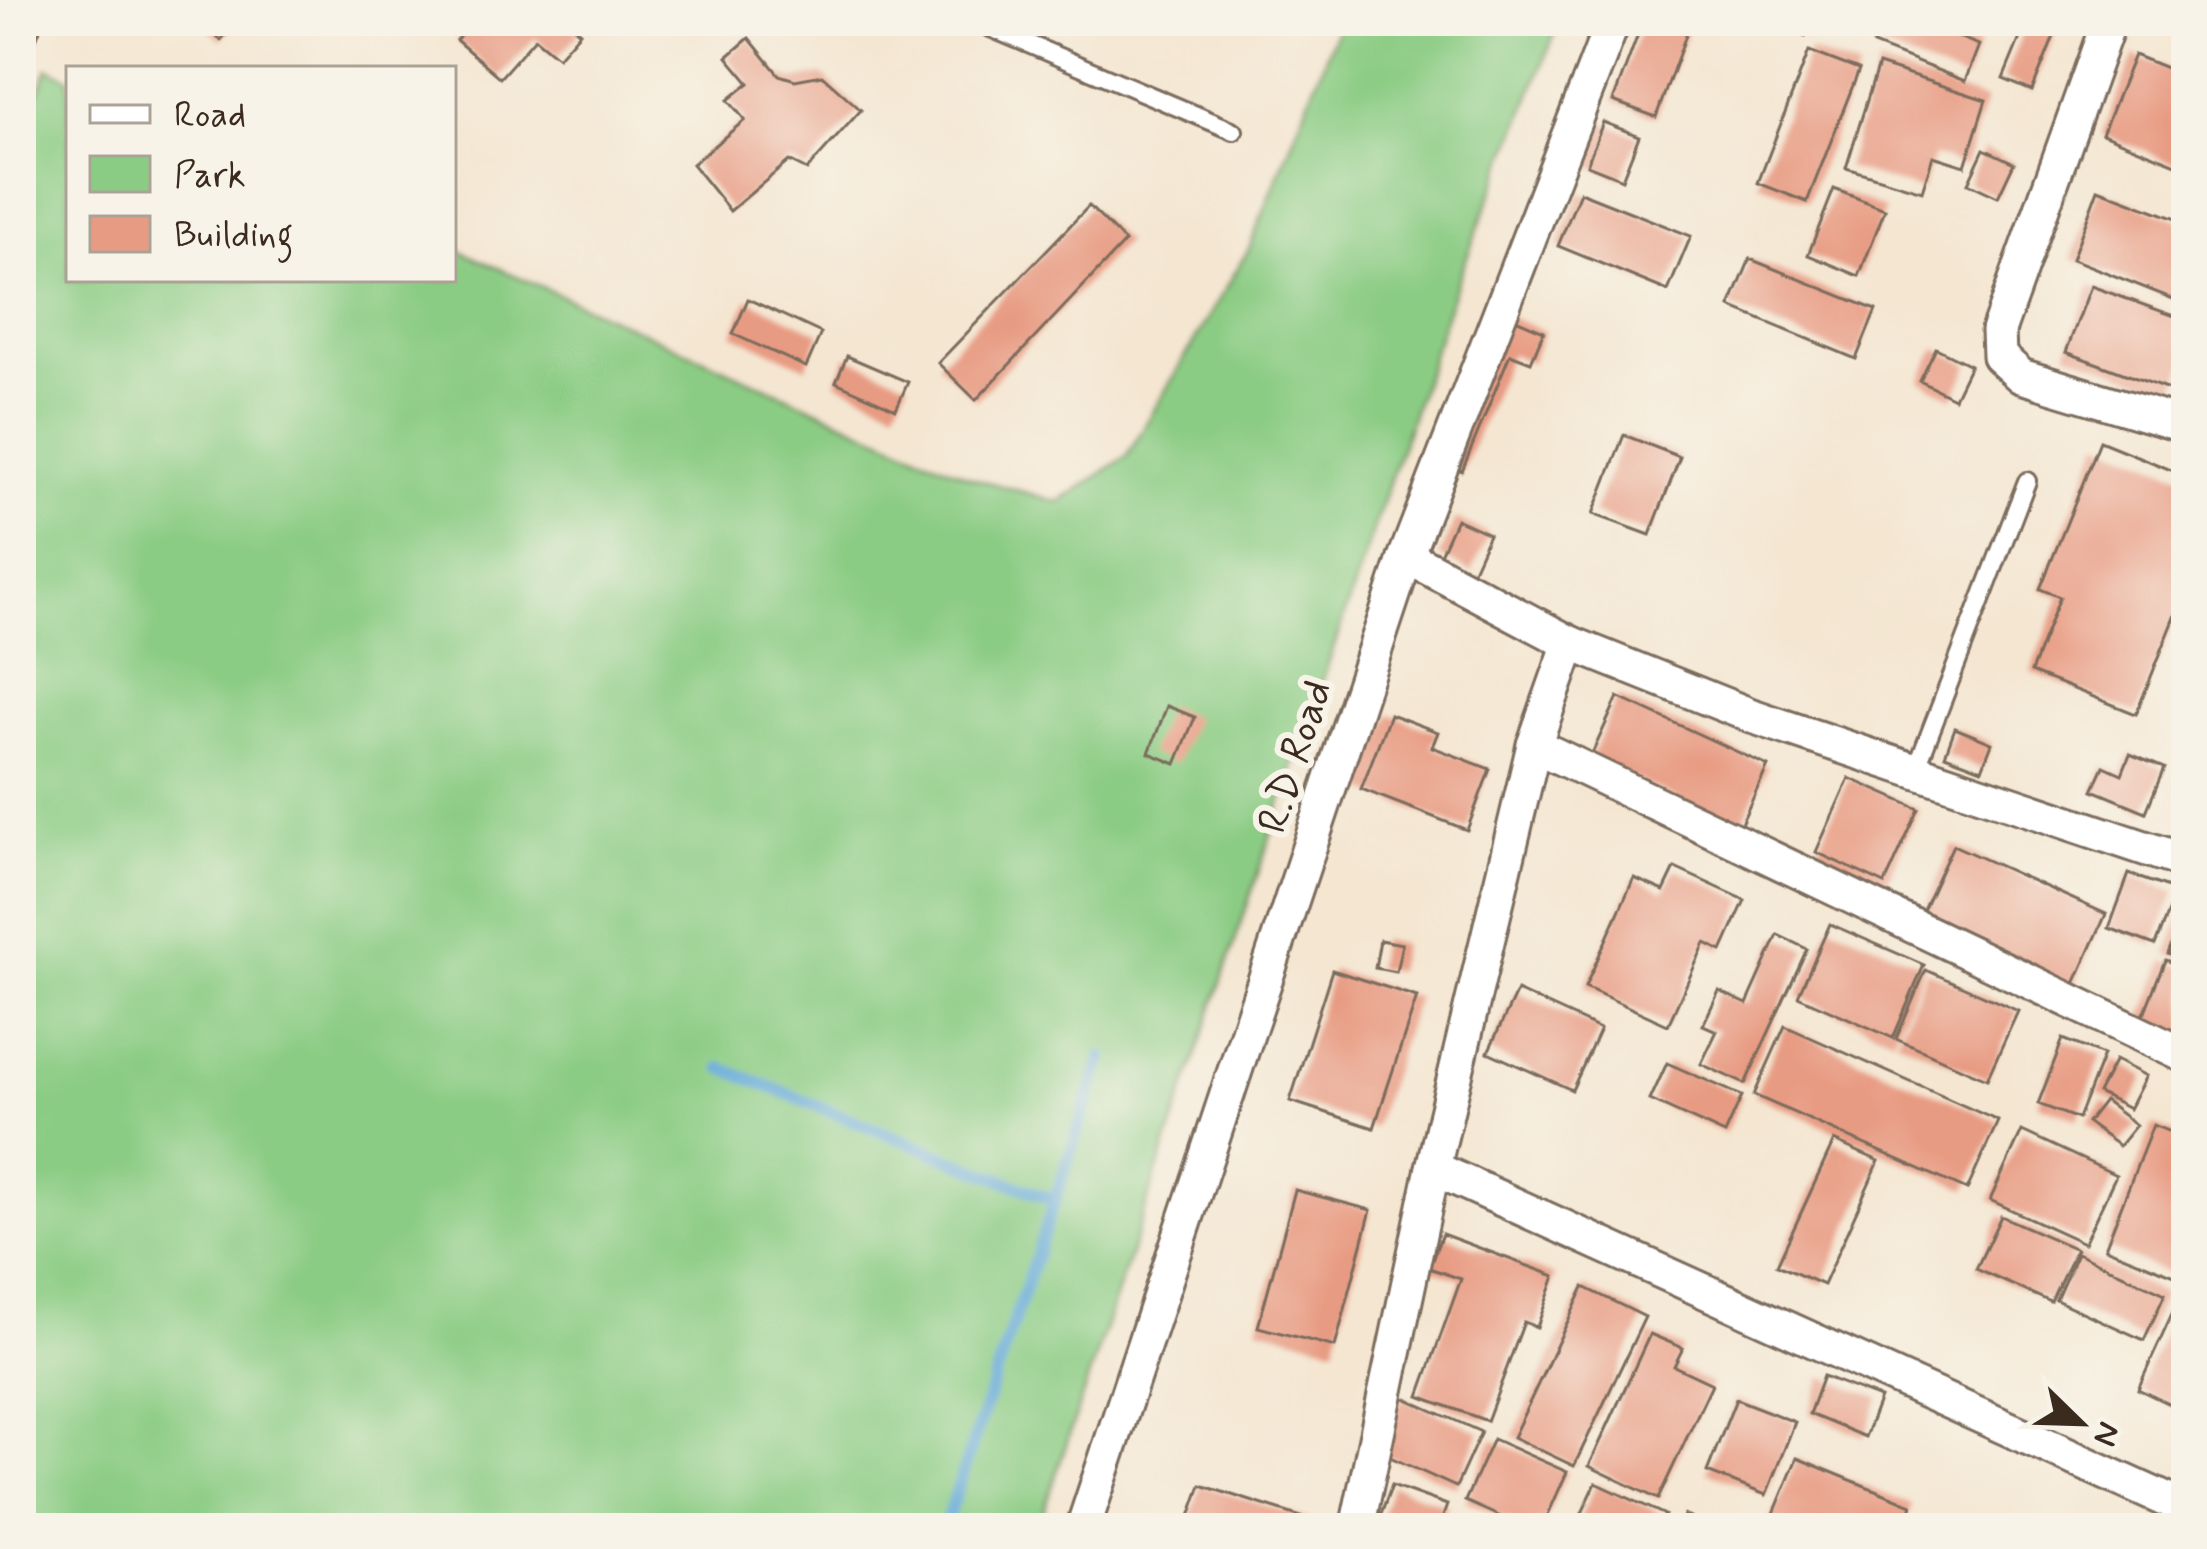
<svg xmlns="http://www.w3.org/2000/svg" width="2207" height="1549" viewBox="0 0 2207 1549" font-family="Mynerve,sans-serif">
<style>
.green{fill:#8bcc84;stroke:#637b51;stroke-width:3}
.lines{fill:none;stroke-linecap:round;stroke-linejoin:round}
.stream{stroke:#62a9d8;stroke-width:12}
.building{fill:#e89b83}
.lane-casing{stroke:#7c6c5d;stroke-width:22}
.street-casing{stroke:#7c6c5d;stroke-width:39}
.lane{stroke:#fff;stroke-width:16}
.street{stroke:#fff;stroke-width:33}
.labels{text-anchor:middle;stroke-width:12;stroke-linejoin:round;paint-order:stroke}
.street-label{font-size:42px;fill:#3b2a1e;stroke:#f7f3e8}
</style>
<rect width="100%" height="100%" fill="#f7f3e8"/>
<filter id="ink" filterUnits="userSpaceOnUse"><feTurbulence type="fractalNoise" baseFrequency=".00833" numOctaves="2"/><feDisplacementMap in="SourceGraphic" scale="24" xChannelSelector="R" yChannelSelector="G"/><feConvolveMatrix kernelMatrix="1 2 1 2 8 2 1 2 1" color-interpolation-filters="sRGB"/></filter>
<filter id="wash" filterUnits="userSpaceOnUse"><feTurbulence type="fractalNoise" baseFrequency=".004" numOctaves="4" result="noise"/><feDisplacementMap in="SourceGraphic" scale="48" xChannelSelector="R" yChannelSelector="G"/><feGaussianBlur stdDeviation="2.7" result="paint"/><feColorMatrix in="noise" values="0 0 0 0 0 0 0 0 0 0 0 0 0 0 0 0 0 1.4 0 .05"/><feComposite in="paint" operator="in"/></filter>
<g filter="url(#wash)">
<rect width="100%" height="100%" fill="#f4e6d1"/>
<path class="green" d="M1340 21H1560L1453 292 1038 1528H21V138L48 68 69 78V279H453V248L973 478 1060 502 1127 456 1249 249Z"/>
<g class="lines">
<g class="stream">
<path d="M722 1068 1056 1201"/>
<path d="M944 1528 1103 1057"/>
</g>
</g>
<g id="blocks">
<g class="building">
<path d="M200 21H238L221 40Z"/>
<path d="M473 21H567L580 32 558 57 535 38 500 78 456 40Z"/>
<path d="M1643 21H1691L1656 117 1613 101Z"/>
<path d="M1768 21H1811L1805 36Z"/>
<path d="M1882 21H1918L1979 45 1965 81 1873 45Z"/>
<path d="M2027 21 2059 24 2032 91 2003 79Z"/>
<path d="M2140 21H2186V40Z"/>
<path d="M749 38 779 75 795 80 822 75 861 110 807 170 789 161 730 211 692 164 745 120 728 100 749 83 727 57Z"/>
<path d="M1809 51 1859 70 1807 202 1758 183Z"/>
<path d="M2134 55 2186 76V168L2102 134Z"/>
<path d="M1878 65 1986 100 1965 166 1933 156 1922 191 1846 168Z"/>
<path d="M1603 122 1639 136 1622 179 1587 165Z"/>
<path d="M1984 149 2014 163 1998 197 1968 183Z"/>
<path d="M1834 189 1885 209 1859 276 1808 255Z"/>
<path d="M2098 189 2186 223V304L2072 259Z"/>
<path d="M1580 192 1691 236 1668 291 1558 246Z"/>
<path d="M1089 206 1125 242 976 400 938 363Z"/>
<path d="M1750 259 1876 310 1856 359 1730 307Z"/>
<path d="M2091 286 2186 320V359L2174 392 2066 352Z"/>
<path d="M748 299 821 333 806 367 733 334Z"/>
<path d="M1506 315 1544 331 1531 362 1510 354 1462 471 1445 464Z"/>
<path d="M1936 348 1970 365 1954 398 1920 381Z"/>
<path d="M847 356 908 382 896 409 836 382Z"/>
<path d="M1624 435 1680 457 1650 535 1593 514Z"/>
<path d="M2100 441 2186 476V590L2136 714 2031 672 2060 597 2040 589Z"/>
<path d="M1456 519 1489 534 1472 572 1439 556Z"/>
<path d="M1618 697 1768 766 1739 828 1590 758Z"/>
<path d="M1167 706 1195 717 1176 764 1149 753Z"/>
<path d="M1390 714 1438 732 1432 747 1490 769 1467 830 1361 789Z"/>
<path d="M1955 728 1992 743 1982 769 1945 755Z"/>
<path d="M2130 754 2164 768 2146 812 2093 790 2104 766 2122 774Z"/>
<path d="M1849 778 1919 809 1885 884 1816 852Z"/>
<path d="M1953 845 2106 914 2074 986 1920 917Z"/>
<path d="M1675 868 1745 900 1722 951 1705 943 1668 1025 1585 987 1634 878 1664 891Z"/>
<path d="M2129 874 2176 891 2155 945 2109 928Z"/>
<path d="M2186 902V961L2167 954Z"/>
<path d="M1830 924 1924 965 1893 1038 1798 996Z"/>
<path d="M1778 935 1807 949 1745 1084 1701 1064 1717 1031 1703 1025 1719 991 1747 1004Z"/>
<path d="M1380 940 1402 944 1396 972 1375 968Z"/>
<path d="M2165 960 2186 968V1036L2142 1019Z"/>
<path d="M1332 970 1417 997 1374 1128 1290 1101Z"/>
<path d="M1926 970 2018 1011 1987 1079 1896 1039Z"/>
<path d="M1517 991 1600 1029 1572 1090 1488 1052Z"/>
<path d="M1785 1026 1998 1121 1967 1190 1754 1095Z"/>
<path d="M2063 1039 2103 1055 2078 1119 2038 1104Z"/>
<path d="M2115 1060 2146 1076 2129 1109 2098 1093Z"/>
<path d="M1667 1063 1742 1096 1725 1134 1650 1100Z"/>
<path d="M2104 1101 2136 1125 2119 1146 2087 1123Z"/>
<path d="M2153 1125 2186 1138V1270L2182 1279 2105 1248Z"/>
<path d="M2022 1131 2116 1175 2084 1243 1990 1200Z"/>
<path d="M1834 1141 1879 1161 1823 1285 1777 1265Z"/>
<path d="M1295 1190 1371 1210 1335 1347 1258 1327Z"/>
<path d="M2001 1216 2076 1249 2051 1302 1976 1269Z"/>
<path d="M1442 1234 1555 1276 1537 1327 1524 1322 1487 1421 1419 1396 1461 1279 1429 1268Z"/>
<path d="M2077 1253 2165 1294 2144 1340 2056 1300Z"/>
<path d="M1584 1287 1645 1317 1574 1466 1513 1437Z"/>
<path d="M2175 1308 2186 1313V1412L2138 1389Z"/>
<path d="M1650 1334 1683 1348 1674 1366 1712 1384 1658 1499 1589 1466Z"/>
<path d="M1823 1376 1880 1398 1865 1437 1809 1414Z"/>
<path d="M1402 1397 1481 1432 1456 1487 1377 1451Z"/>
<path d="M1736 1399 1795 1422 1766 1495 1707 1472Z"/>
<path d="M1493 1439 1567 1472 1542 1528H1526L1465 1501Z"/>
<path d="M1797 1458 1912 1505 1903 1528H1768Z"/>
<path d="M1596 1483 1665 1515 1659 1528H1575Z"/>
<path d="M1201 1485 1320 1523 1318 1528H1186Z"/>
<path d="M1392 1485 1447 1505 1439 1528H1376Z"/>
<path d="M1684 1515 1713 1528H1678Z"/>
</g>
</g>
</g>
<g filter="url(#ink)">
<use href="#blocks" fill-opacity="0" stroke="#7c6c5d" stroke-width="3"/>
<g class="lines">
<defs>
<g id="lane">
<path d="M974 21 1234 131"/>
<path d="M21 53 33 21"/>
<path d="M1915 772 2027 481"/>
</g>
<g id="street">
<path d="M2109 21 1998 331 1999 356 2021 376 2186 426"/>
<path d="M1406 556 1570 643 1752 716 2186 862"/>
<path d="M1534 745 2186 1056"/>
<path d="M1433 1168 2186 1509"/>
<path d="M1083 1528 1406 556 1613 21"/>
<path d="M1357 1528 1433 1168 1534 745 1570 643"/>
</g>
</defs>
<use href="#lane" class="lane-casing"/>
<use href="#street" class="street-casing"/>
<use href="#lane" class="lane"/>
<use href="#street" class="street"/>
</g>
</g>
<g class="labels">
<g class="street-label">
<text transform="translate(1293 756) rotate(-72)" y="15">R.D Road</text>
</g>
</g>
<rect width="2207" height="1549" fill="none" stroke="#f7f3e8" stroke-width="72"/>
<rect x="66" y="66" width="390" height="216" fill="#f7f3e8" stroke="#aca397" stroke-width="3"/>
<rect x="90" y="105" width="60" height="18" fill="#ffffff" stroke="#aca397" stroke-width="3"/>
<text x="174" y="126" font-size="36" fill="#3b2a1e">Road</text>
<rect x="90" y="156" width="60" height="36" fill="#8bcc84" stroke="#aca397" stroke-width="3"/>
<text x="174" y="186" font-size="36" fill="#3b2a1e">Park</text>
<rect x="90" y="216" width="60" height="36" fill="#e89b83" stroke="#aca397" stroke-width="3"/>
<text x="174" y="246" font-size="36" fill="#3b2a1e">Building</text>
<g transform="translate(2081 1423) rotate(113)" stroke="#f7f3e8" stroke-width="9" paint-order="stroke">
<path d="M0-9L21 45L0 30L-21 45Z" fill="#3b2a1e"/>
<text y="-18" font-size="33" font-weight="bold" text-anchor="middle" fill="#3b2a1e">N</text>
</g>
</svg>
